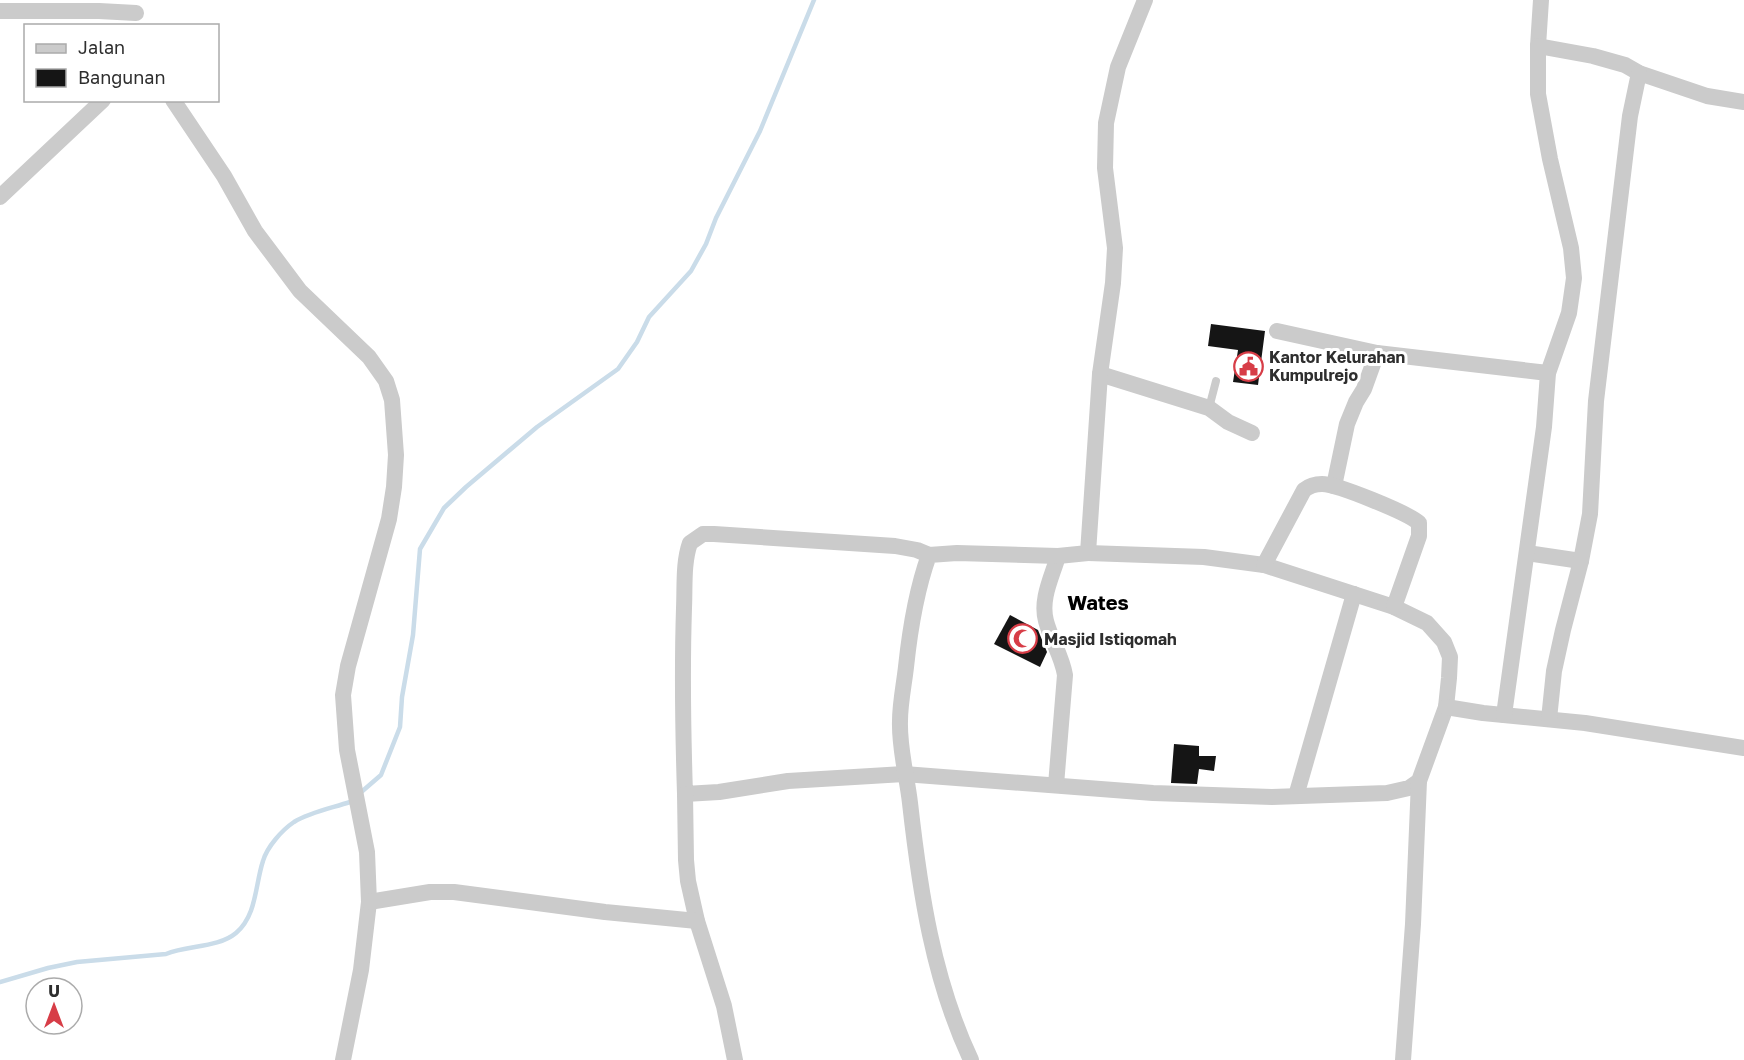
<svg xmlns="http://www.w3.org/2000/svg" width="1744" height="1060" viewBox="0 0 1744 1060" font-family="'Golos Text',sans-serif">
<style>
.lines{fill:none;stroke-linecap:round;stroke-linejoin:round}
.stream{stroke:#cadce9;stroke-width:4.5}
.building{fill:#151515}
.lane{stroke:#cbcbcb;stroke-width:8}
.street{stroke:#cbcbcb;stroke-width:16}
.labels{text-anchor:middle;stroke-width:6;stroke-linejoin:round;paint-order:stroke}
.poi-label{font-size:16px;font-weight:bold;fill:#2e2e2e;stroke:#fff;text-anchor:start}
.quarter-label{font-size:20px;font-weight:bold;fill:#000;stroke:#fff}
</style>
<rect width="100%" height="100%" fill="#fff"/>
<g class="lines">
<g class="stream">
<path d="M359 794 381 775 400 727 402 697 413 635 420 549 444 508 466 487 537 427 618 369 637 342 649 317 691 271 706 244 716 218 760 131 814 0"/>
<path d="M0 982 48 968 77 962 166 954C188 945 218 948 236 933 257 915 255 885 263 861 267 847 282 830 294 822 310 812 332 808 350 802L353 800"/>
</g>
</g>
<g class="building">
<path d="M1211 324 1265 331 1258 385 1233 382 1238 350 1208 346Z"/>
<path d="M1010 615 1038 630 1047 652 1040 667 994 644Z"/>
<path d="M1174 744 1199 746V756H1216L1214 771 1199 769 1197 784 1171 783Z"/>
</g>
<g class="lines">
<path class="lane" d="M1209 408 1216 381"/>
<g class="street">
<path d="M0 11H99L136 13"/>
<path d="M1538 46 1541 0"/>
<path d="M173 100 224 176 255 231 300 291 369 357 386 381 392 400 396 455 394 487 389 519 348 666 343 695 347 750 367 852 369 902 361 970 343 1060"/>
<path d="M0 197 103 100"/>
<path d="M1277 331 1377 353 1548 373"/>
<path d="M1100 374 1209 408 1228 422 1252 433"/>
<path d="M1334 486 1347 424 1356 402 1364 389 1377 353"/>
<path d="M1527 553 1581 561"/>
<path d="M929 555 917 550 895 546 714 534H703L690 543C683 563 685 586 684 608 682 670 683 732 685 794L719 792 788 781 904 774 1153 793 1272 797 1387 793 1409 788 1419 781 1446 707 1449 678 1450 657 1444 642 1427 623 1394 607 1264 565 1204 557 1088 553"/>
<path d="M1264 565 1304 490C1309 486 1315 484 1322 484 1337 484 1408 513 1419 523V536L1394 607"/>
<path d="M1446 707 1483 713 1585 723 1744 748"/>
<path d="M1504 715 1544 427 1548 373 1569 313 1574 278 1571 248 1550 159 1538 94V46L1593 56 1625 65 1639 73 1707 96 1744 102"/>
<path d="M1549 719 1554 671 1563 630 1581 561 1590 514 1596 401 1630 116 1639 73"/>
<path d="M1056 785 1065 675C1062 656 1051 640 1046 621 1040 599 1052 577 1058 556"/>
<path d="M685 794 686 860 688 881 697 921 724 1006 735 1060"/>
<path d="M1296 796 1354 594"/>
<path d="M369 902 430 892H454L605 912 697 921"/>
<path d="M971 1060C933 979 920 892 910 803 907 776 899 749 900 721 900 703 904 685 906 667 910 629 916 591 929 555L957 553 1058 556 1088 553 1100 374 1113 283 1115 248 1105 168 1106 123 1118 67 1145 0"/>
<path d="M1403 1060 1413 924 1419 781"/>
</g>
</g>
<defs>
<symbol id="civic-ring" viewBox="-11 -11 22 22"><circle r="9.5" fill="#fff" stroke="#d73d47" stroke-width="1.5"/><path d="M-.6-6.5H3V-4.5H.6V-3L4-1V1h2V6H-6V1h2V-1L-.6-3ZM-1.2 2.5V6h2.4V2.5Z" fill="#d73d47"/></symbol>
<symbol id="mosque-ring" viewBox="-11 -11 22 22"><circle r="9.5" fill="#fff" stroke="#d73d47" stroke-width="1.5"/><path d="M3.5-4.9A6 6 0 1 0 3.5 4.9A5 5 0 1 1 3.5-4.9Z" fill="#d73d47"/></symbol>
</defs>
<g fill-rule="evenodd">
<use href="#civic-ring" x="1232" y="350" width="33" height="33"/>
<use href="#mosque-ring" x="1006" y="622" width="33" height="33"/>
</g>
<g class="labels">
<g class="poi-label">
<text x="1269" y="363">Kantor Kelurahan<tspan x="1269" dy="18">Kumpulrejo</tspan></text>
<text x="1044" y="645">Masjid Istiqomah</text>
</g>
<g class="quarter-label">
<text x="1098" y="610">Wates</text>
</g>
</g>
<rect x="24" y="24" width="195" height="78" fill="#ffffff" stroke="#ababab" stroke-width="1.5"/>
<rect x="36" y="44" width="30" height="9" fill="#cbcbcb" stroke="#ababab" stroke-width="1.5"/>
<text x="78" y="54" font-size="18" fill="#2e2e2e">Jalan</text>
<rect x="36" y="69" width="30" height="18" fill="#151515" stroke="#ababab" stroke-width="1.5"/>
<text x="78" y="84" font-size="18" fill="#2e2e2e">Bangunan</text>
<g transform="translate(54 1006)"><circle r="28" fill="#ffffff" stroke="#ababab" stroke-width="1.5"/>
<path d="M0-4.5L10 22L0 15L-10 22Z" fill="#d73d47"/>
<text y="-9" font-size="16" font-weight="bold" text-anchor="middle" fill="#2e2e2e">U</text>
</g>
</svg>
